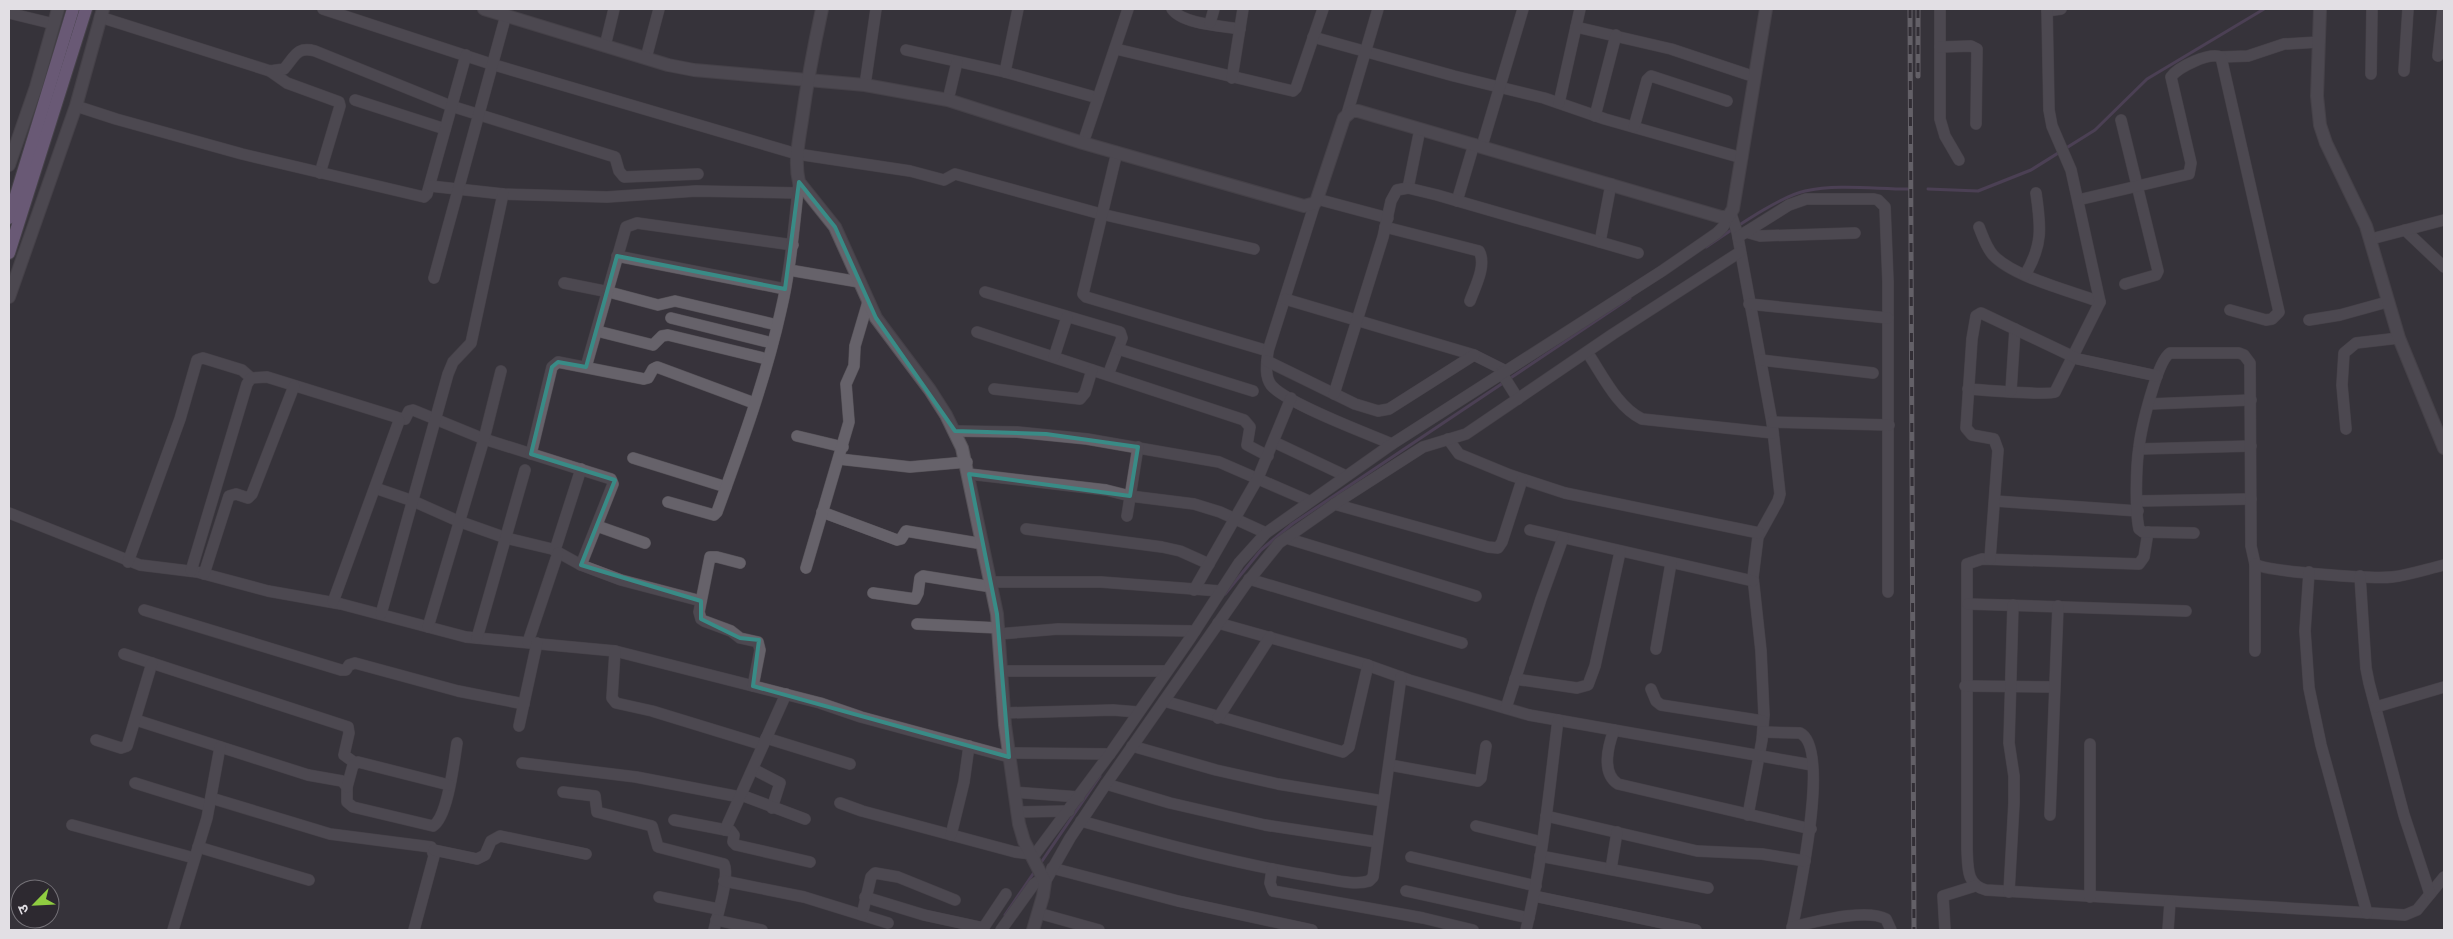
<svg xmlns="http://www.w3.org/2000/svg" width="2453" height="939" viewBox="0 0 2453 939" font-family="Rubik,'Noto Sans Devanagari',sans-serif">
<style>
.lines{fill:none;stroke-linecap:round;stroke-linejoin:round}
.stream{stroke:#655073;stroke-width:3}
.minor-casing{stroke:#565258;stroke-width:12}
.tertiary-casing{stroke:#565258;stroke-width:14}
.secondary-casing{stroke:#565258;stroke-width:14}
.primary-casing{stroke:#565258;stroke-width:14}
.minor{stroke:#66626a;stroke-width:11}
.tertiary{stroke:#66626a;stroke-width:12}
.secondary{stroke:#66626a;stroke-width:12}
.primary{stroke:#a688bd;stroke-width:12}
.rail-casing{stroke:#9a979d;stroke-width:5}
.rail{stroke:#2d2930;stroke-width:3;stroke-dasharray:9;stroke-linecap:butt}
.marked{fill:none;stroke:#398b86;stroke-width:4;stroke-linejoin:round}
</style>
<rect width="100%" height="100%" fill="#37333b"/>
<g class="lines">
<g class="stream">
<path d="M1928 189 1978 191 2031 170 2095 130 2147 79 2264 9"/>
<path d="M1706 247C1729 232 1780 196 1805 191 1838 184 1875 189 1908 189"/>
<path d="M1509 379 1630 298"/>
<path d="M1225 594 1261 550 1292 524 1503 383"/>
<path d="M1040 864 1100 776"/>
<path d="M1005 915 1035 871"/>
</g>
<defs>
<g id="minor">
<path d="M323 9 491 64 797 154 910 171 944 180 955 174 1101 214 1254 249"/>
<path d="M1172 9C1182 24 1222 26 1240 29"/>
<path d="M1940 9V119L1945 136 1959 160"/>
<path d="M2047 11 2061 9"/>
<path d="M9 13 54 24"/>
<path d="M100 17 270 71 284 69C295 57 296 46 315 51L451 106 615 157 619 171 624 177 698 174"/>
<path d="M1210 23 1214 9"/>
<path d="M1576 27 1671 49 1755 77"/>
<path d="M1313 37 1454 76 1544 98 1605 119 1742 158"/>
<path d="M605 46 614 9"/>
<path d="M1940 47 1971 46 1977 49 1976 124"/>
<path d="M1116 49 1293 91 1296 88 1323 9"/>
<path d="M906 50 1005 72 1098 98"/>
<path d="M2438 56 2443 9"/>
<path d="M2221 57 2248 56 2284 44 2319 42"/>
<path d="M646 58 659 9"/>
<path d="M270 71 287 83 339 102 340 106 320 173"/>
<path d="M2404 71 2408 9"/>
<path d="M1005 72 1018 9"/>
<path d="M2371 74 2372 9"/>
<path d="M1232 78 1243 9"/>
<path d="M865 85 876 9"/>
<path d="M355 100 445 129"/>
<path d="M948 100 957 62"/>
<path d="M1559 103 1580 9"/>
<path d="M76 106 116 119 242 154 424 197 427 194 466 55"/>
<path d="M1347 114 1378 9"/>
<path d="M1595 116 1616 35"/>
<path d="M2121 120 2158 271 2156 275 2125 284"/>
<path d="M1634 127 1647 80 1651 76 1727 101"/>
<path d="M1083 143 1128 9"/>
<path d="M1482 146 1523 9"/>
<path d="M1117 152 1083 294 1086 297 1268 351"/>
<path d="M430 186 503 194 607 197 696 191 798 193"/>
<path d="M1408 188 1420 129"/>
<path d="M1317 199 1388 218"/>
<path d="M2078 200 2189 174 2191 163 2171 77C2178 67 2209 52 2221 57L2279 312 2272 319 2266 320 2230 310"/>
<path d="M1457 201 1474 144"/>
<path d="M1315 203 1268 351C1267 362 1264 375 1271 385 1285 403 1368 434 1392 444"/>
<path d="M1731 214 1737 232 1772 422 1780 494 1778 501 1758 537 1753 577 1761 651 1764 715 1762 740 1748 815"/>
<path d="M1385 227 1479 251C1487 265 1475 287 1470 301"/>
<path d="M1979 227C1983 237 1986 247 1993 255 2013 277 2071 291 2100 302"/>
<path d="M2405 230 2444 267"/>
<path d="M1746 232 1760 236 1855 233"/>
<path d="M1738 237 1789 205 1806 199H1874L1878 200 1885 207 1888 282V592"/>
<path d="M2371 239 2444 220"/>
<path d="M1600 242 1611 184"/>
<path d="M617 256 785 289"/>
<path d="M789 270 859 282"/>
<path d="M2025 275C2043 245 2041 227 2036 193"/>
<path d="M434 278 506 15"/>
<path d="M564 283 609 292 658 305 675 301 777 325"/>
<path d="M985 292 1120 332 1122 338 1108 375"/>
<path d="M1285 299 1474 355 1504 370"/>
<path d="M1749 304 1888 318"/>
<path d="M671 318 772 343"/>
<path d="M2309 320 2340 315 2387 302"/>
<path d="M597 331 653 345 662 336 668 335 767 359"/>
<path d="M977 332 1244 420 1250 427 1247 445 1268 456"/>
<path d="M1118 349 1253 391"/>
<path d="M1587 352C1602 374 1617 407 1642 419L1773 433"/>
<path d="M1054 357 1067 317"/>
<path d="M1761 360 1873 373"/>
<path d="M1267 361 1355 404 1378 411 1389 409 1474 355"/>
<path d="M586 367 626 227 637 223 793 245"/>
<path d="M1501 372 1518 399"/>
<path d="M994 389 1080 399 1085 393 1092 370"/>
<path d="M1968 389C1983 390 2047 396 2055 392L2100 302 2071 170 2052 126 2049 110 2047 9"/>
<path d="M2011 391 2015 329"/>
<path d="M1334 394 1383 237 1391 201 1397 190 1408 188 1437 195 1638 253"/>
<path d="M2149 404 2251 400"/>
<path d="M398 418 405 419 409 411 413 410 484 439 611 479 613 484 581 565"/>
<path d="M1772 422 1889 425"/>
<path d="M2346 429 2342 385 2344 353 2356 343 2399 338"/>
<path d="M955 431 1017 432 1087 439 1219 462 1309 501"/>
<path d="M797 436 843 447"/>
<path d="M1448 439 1459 454 1510 475 1565 493 1759 533"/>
<path d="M1274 442 1346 476"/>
<path d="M2139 449 2251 446"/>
<path d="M531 454 552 367 558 362 644 379 648 378 653 369 657 367 754 403"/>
<path d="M633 458 726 487"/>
<path d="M839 459 910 467 967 462"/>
<path d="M969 474 1106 490 1130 496 1194 504 1220 512 1266 533"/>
<path d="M375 488 413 501 458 521 506 538 552 549 581 565 621 580 701 601"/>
<path d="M1995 501 2138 511"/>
<path d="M2138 501 2251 499"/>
<path d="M668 502 714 515 717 512C741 446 766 378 781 310 791 268 794 225 799 182"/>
<path d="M1334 504 1488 547 1498 548 1502 542 1522 480"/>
<path d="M822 512 897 540 901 539 906 531 983 544"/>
<path d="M9 513 140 565 197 572 268 591 341 604 466 637 615 651 820 703 861 717 1009 757"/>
<path d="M1127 516 1138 447"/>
<path d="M597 526 645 543"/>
<path d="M1026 529 1162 547 1180 551 1209 564"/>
<path d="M1530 530 1753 581"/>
<path d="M2148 532 2144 557 2139 564 1982 559 1967 564V849C1968 867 1966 885 1986 890L2405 915 2417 910 2444 877"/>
<path d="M2194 533 2143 532 2139 529C2135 511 2136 466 2139 447 2141 429 2157 361 2170 353H2239L2244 355 2250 363 2251 546 2255 564C2267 572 2374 579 2392 577 2409 575 2427 569 2444 565"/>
<path d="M1286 538 1476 596"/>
<path d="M555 550 581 469"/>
<path d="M1990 559 1998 450 1994 439 1972 435 1966 428 1972 339 1976 316 1981 313 2078 359 2157 376"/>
<path d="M128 562 180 419 197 360 203 358 242 370 251 378"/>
<path d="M740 563 717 557H710L699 612 701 619 704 621 731 631 740 638 758 642 760 650 753 686"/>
<path d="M2255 564V651"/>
<path d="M806 568 849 422 846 384 854 366 855 346 868 302"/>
<path d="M191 571 247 384 251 378 267 377 396 417 399 421 333 602"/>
<path d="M2309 572 2305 631 2309 688 2321 745 2367 913"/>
<path d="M204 574 229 496 236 494 248 498 252 494 294 386"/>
<path d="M2360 576 2366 668 2369 683 2404 815 2430 894"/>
<path d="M1249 579 1462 643"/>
<path d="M991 582H1101L1220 591"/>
<path d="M1194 590 1258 478 1291 398"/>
<path d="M873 593 915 599 918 593 920 578 923 576 992 587"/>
<path d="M1968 604 2186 611"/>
<path d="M144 610 341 670H346L349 665 355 663 458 691 524 704"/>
<path d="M381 614 448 374 453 362 471 343 503 194"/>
<path d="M1218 623 1364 664 1409 680 1529 715 1812 765"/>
<path d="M917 624 999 628"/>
<path d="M428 627 484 439 501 371"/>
<path d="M999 634 1058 629 1195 631"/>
<path d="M477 638 525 470"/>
<path d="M528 642 558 553"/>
<path d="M1656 649 1671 563"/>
<path d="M615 651 612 698 616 703 652 711 763 745"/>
<path d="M124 654 348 727 349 733 344 755 355 763"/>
<path d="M1002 671H1166"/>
<path d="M1515 679 1577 688 1588 685 1595 666 1620 552"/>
<path d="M1965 686 2054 687"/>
<path d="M1651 689 1656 701 1661 705 1763 721"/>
<path d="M1164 701 1343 752 1349 747 1368 665"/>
<path d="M2376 707 2444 687"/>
<path d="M1506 708 1541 599 1563 538"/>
<path d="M1004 713 1113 710 1138 712"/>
<path d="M1218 718 1270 637"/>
<path d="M136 720 308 775 342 781 347 787V802L353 807 433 826C448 817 454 761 457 743"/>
<path d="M519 726 537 643"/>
<path d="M1614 730C1608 746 1601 773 1618 784L1811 829"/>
<path d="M1763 732 1800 733C1832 748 1797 901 1792 930"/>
<path d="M766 738 850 764"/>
<path d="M96 740 121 748 127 746 152 663"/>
<path d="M1132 746 1216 770 1278 784 1383 801"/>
<path d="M1009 753 1110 754"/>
<path d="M522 763 636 777 740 797"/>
<path d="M1390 765 1478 781 1481 778 1486 746"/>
<path d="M753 769 780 783 772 808"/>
<path d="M135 783 209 806"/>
<path d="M1106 784 1170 803 1265 825 1377 842"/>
<path d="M347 787 353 765 358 762 449 785"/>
<path d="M563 792 595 796 597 812 652 826 658 847 724 864C730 876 717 916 714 930"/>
<path d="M1014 792 1079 797"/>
<path d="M741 795 805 819"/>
<path d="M211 798 330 834 431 847 434 856 414 930"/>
<path d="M840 803 862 811 1015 852 1032 854"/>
<path d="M1017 812 1069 811"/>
<path d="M2050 815 2058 606"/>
<path d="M1546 816 1697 851 1762 854 1805 861"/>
<path d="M674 820 731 831 734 835 733 842 736 845 810 862"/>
<path d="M1081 821C1159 843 1236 864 1316 877 1331 879 1355 886 1369 881L1373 877 1401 677"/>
<path d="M72 825 194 858"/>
<path d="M1476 826 1542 842"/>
<path d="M725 830 786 694"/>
<path d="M951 835 964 782 969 746"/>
<path d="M198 847 309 880"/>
<path d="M434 850 477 859 485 855 491 841 500 836 586 854"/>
<path d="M1540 856 1708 888"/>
<path d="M1033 857 1112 751 1191 637 1239 563 1266 533 1392 444 1662 271 1717 233 1723 227 1728 217"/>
<path d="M1411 857 1536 886"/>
<path d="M1052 868 1178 901 1312 930"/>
<path d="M1272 869 1270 883 1273 891 1423 918 1473 930"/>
<path d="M1611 869 1617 832"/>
<path d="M724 881 804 897 888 923"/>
<path d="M1045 882 1070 838 1106 784 1245 585 1279 543 1339 501 1423 447 1466 434 1613 334 1740 252"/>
<path d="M1406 891 1529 918"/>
<path d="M2009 892 2014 803V776L2009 743 2013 605"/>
<path d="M1534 896 1696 930"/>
<path d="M659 897 718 909"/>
<path d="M865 897 924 915 984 928"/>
<path d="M2090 897V744"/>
<path d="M1038 913 1099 930"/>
<path d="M862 915 871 877 875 873 898 877 955 900"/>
<path d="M716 920 762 930"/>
<path d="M1792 927C1815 922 1866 908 1886 919L1891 930"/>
<path d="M173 930 207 818 220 747"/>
<path d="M982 930 1006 894"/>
<path d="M1001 930 1034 884 1043 878"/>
<path d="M1526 930C1543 861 1549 790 1558 720"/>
<path d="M1945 930 1943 896 1975 886"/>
<path d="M2168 930 2170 902"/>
</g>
<g id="tertiary">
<path d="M484 9 668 65 694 70 865 85 948 100 1083 143 1304 206 1315 203 1317 199 1344 118 1352 111H1358L1721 217H1728L1733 209 1766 9"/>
<path d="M822 9C814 46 807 83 802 120 799 140 794 162 799 182L835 227 876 318 930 390 946 415 962 448 997 614 1005 725 1019 824 1024 841 1045 882 1043 896 1033 930"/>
<path d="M2320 9 2317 96 2320 125 2326 143 2366 226 2399 338 2444 448"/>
</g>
<g id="secondary">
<path d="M9 165 36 87 58 9"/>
<path d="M9 297 76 106 103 9"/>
</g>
<g id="primary">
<path d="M9 218 73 9"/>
<path d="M9 253 86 9"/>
</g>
</defs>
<use href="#minor" class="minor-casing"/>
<use href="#tertiary" class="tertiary-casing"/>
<use href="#secondary" class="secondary-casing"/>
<use href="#primary" class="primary-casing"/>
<use href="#minor" class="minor"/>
<use href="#tertiary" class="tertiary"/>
<use href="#secondary" class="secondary"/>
<use href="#primary" class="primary"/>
<defs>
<g id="rail">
<path d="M1910 9 1914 930"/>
<path d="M1918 9V76"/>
</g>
</defs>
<use href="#rail" class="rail-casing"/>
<use href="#rail" class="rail"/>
</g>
<path d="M0 0H2453V939H0ZM799 182 835 227 876 318 955 431 1046 434 1138 447 1130 496 969 474 997 614 1009 757 753 686 759 640 740 638 701 619V601L581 565 615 480 531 454 552 367 558 362 586 367 617 256 785 289Z" fill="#37333b" fill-opacity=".55" fill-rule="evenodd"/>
<path class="marked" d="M799 182 835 227 876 318 955 431 1046 434 1138 447 1130 496 969 474 997 614 1009 757 753 686 759 640 740 638 701 619V601L581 565 615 480 531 454 552 367 558 362 586 367 617 256 785 289Z"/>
<rect width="2453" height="939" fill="none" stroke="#e2dfe4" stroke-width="20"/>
<g transform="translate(35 904) rotate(246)"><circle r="24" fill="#2d2930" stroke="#757278"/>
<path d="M0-4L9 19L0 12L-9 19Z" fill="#90cd41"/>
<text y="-8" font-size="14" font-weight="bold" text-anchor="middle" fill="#e2dfe4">उ</text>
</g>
</svg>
